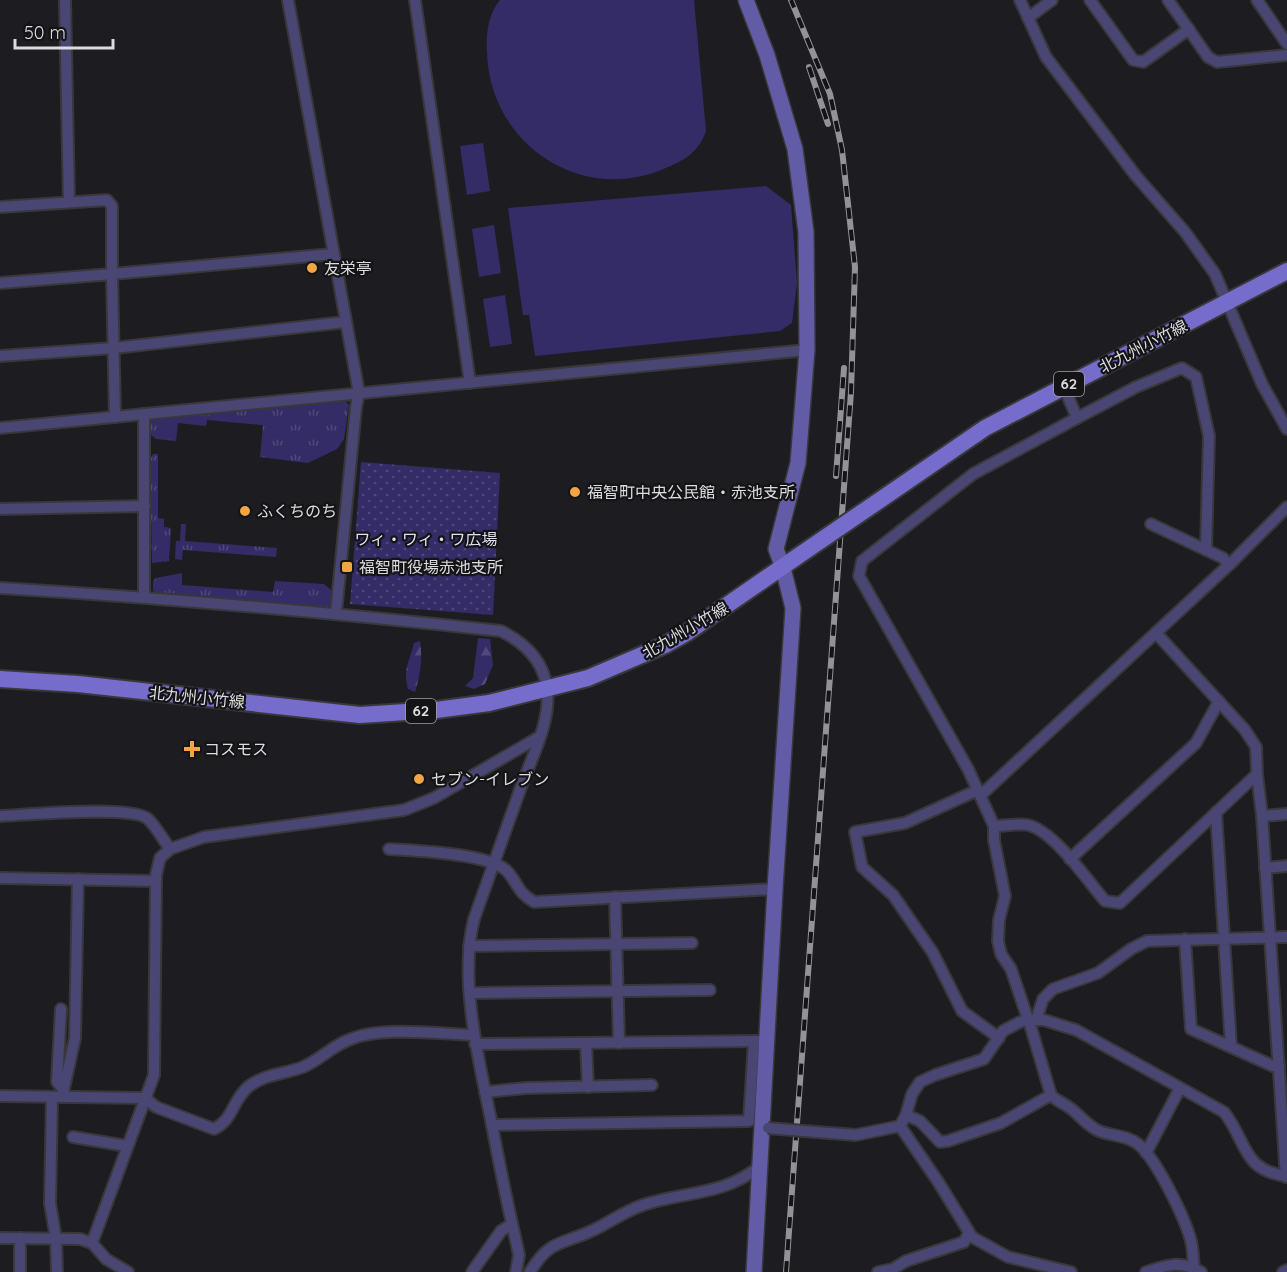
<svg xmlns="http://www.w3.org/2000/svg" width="1287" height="1272" viewBox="0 0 1287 1272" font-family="Quicksand,'Noto Sans JP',sans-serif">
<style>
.grass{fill:url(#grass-tufts)}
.forest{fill:url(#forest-firs)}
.park{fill:url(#park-dots)}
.pitch{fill:#332c66}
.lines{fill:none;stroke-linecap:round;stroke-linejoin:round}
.street-casing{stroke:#38383b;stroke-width:14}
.secondary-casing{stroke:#38383b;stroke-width:18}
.primary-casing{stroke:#38383b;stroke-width:20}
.street{stroke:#494674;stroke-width:10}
.secondary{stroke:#625ca6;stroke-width:15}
.primary{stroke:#756ccc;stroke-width:16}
.rail-casing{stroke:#929396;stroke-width:6}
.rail{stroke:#141417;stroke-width:4;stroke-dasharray:11;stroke-linecap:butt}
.street-bridge-casing{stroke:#38383b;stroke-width:14;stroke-linecap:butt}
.primary-bridge-casing{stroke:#38383b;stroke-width:20;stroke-linecap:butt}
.street-bridge{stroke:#494674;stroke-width:10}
.primary-bridge{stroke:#756ccc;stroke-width:16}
.poi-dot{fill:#f2a542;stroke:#141417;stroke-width:2}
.labels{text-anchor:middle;stroke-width:4.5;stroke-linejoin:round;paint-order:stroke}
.shield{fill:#141417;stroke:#9fa0a2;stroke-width:1.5}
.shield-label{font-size:15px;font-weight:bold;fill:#dbdcde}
.poi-label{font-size:16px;fill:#dbdcde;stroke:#141417;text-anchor:start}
.street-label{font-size:16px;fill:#dbdcde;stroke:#141417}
.park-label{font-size:16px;fill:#dedff3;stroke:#141417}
</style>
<defs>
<pattern id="grass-tufts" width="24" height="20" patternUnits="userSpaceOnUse" patternTransform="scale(1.5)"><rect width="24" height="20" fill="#332c66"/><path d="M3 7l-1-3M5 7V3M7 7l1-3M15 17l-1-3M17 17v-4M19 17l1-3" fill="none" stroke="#504a7b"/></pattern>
<pattern id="forest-firs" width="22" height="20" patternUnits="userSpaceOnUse" patternTransform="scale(1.5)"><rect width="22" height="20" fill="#332c66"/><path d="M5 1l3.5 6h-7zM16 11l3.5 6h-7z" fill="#504a7b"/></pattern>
<pattern id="park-dots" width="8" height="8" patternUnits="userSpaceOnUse" patternTransform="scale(1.5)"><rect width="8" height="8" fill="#332c66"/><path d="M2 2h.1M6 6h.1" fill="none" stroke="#504a7b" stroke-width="1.8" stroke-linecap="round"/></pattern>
</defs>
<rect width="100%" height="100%" fill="#1d1d21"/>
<g class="grass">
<path d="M344 400 349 405 344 439 337 449 308 463 260 457 263 425 207 420 206 426 178 423 176 441 156 439 150 434 151 420Z"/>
<path d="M153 454H158V518L164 519V527L171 528 169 561 152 563 150 460Z"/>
<path d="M181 524H186L185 541 277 548 276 557 183 550 182 560 175 559 176 541H180Z"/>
<path d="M182 573V585L273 592 275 581 324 584 332 591V604L328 607 156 593 153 590V581L156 578Z"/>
</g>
<g class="forest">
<path d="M478 638 490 639 493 665 485 684 474 689 465 686 473 678Z"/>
<path d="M420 641C423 657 420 677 415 692L408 689C403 667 409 664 414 643Z"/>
</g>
<path class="park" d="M361 462 500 473 493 615 350 604Z"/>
<g class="pitch">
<path d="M500 0H694L706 131C699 151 687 159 668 167 583 207 489 144 487 52 486 34 488 14 500 0Z"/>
<path d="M483 143 490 191 467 195 460 146Z"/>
<path d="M766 186 791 205 797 283 792 323 780 331 535 356 529 315H523L508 208Z"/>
<path d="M494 225 501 273 479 277 472 229Z"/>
<path d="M505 295 512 344 490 347 483 299Z"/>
</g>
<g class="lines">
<defs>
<g id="street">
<path d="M65 0 69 202"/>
<path d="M288 0 359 393 356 407 336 613"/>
<path d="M415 0 470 383"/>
<path d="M1020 0 1046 57 1136 176 1185 232 1215 274 1262 384 1287 429"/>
<path d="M1090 0 1133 60 1143 62 1189 29"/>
<path d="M1168 0 1208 57 1217 62 1287 55"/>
<path d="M1257 0 1287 44"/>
<path d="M1028 18 1052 0"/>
<path d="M0 207 107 200 112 206V274L333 254"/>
<path d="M0 283 112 274 115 417"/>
<path d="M0 356 114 348 345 322"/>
<path d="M1064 387 1077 418 973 474 862 561 859 576 968 769 994 826V840L1005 896 999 920 998 941 1001 954 1011 969 1032 1031 1051 1095C1056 1101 1064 1103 1070 1108 1080 1115 1087 1126 1099 1131 1111 1136 1127 1135 1138 1144 1156 1158 1185 1218 1191 1241 1193 1249 1193 1259 1194 1268"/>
<path d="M144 414V597"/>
<path d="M1077 418 1136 387 1182 368 1196 377 1209 436 1206 550"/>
<path d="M0 428 807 350"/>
<path d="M0 509 145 506"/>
<path d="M1151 524 1223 558 1229 565"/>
<path d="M0 588C167 598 334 613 501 631 525 643 544 661 547 689 551 723 531 758 520 790 505 833 489 876 474 919 459 977 478 1057 490 1115 498 1157 506 1199 516 1241L519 1255 516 1272"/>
<path d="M1156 633 1245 730 1256 747 1257 774 1262 816 1286 1177"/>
<path d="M978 790 905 823 855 832 862 867 893 895 933 953 962 1011 999 1038"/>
<path d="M981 795 1232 562 1287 507"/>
<path d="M1216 812 1231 1047"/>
<path d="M0 816C25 815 132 805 148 819 155 825 164 841 170 849"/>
<path d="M1262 816 1287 814"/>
<path d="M994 826C1005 826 1018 823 1028 825 1054 831 1087 880 1105 901L1120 903 1257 774"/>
<path d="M389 849C415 851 488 853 507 871 518 883 517 892 534 902L775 889"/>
<path d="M1070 859 1196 743 1219 701"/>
<path d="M1265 868 1287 866"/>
<path d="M0 878 156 881"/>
<path d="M615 897 619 1043"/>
<path d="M1185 939 1191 1029 1273 1066H1279"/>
<path d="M469 946 692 943"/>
<path d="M471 993 710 990"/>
<path d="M61 1009 57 1082 64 1090"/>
<path d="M1036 1020 1043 999 1053 989 1098 973 1131 949 1147 941 1287 937"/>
<path d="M586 1043 588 1087"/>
<path d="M475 1044 760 1041"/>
<path d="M485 1092 526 1088 652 1085"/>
<path d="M0 1096 145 1098 156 1107 214 1129C233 1120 232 1101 248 1087 264 1074 285 1074 303 1067 320 1060 333 1045 351 1039 382 1026 440 1034 474 1035"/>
<path d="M52 1097 50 1203 56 1239 57 1272"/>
<path d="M62 1097 75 1038 78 879"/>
<path d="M906 1115 920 1121 940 1142 948 1141 1001 1123 1051 1095"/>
<path d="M492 1125 749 1121 754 1041"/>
<path d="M900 1126 939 1183 972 1237 1008 1257 1071 1272"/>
<path d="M816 1132 856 1135 900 1126 906 1115 912 1094 920 1082 935 1075 984 1059 1003 1031 1020 1022 1028 1020H1044L1076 1030 1224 1112C1247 1141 1242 1171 1287 1176"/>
<path d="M73 1137 127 1146"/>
<path d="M1146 1153 1180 1088"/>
<path d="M0 1238 80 1239 92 1243 106 1259 128 1272"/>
<path d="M20 1238V1272"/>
<path d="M92 1243 154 1075 156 875 160 858 170 849 204 837 404 810 434 798 539 737"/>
<path d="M472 1272 501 1231 512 1224"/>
<path d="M530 1272C549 1241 559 1245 589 1232 608 1224 622 1212 643 1205 685 1191 724 1196 760 1166"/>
<path d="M878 1272 893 1269 906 1261 964 1242 969 1233"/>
<path d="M1146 1272C1166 1265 1181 1260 1201 1272"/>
<path d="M1283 1272 1287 1270"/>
</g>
<path id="secondary" d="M746 0 767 55 795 149 806 232 807 350 798 463 776 549 783 568 793 608 775 889 754 1272"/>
<g id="primary">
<path d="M861 513 985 428 1287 271"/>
<path d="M0 679 78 684 360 715 436 710 489 703 588 678 665 645 688 632 804 552"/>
</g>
</defs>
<use href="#street" class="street-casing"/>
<use href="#secondary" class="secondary-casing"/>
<use href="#primary" class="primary-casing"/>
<use href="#street" class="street"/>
<use href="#secondary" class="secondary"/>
<use href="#primary" class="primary"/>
<defs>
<g id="rail">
<path d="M809 67 828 124"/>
<path d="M836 476 844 368"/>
<path d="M786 1272 851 392 855 267 842 150 830 94 791 0"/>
</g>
</defs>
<use href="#rail" class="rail-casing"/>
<use href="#rail" class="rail"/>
<defs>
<path id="street-bridge" d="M768 1128 816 1132"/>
<path id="primary-bridge" d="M804 552 861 513"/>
</defs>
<use href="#street-bridge" class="street-bridge-casing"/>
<use href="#primary-bridge" class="primary-bridge-casing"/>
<use href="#street-bridge" class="street-bridge"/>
<use href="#primary-bridge" class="primary-bridge"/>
</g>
<g class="poi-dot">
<circle cx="312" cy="268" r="6"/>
<circle cx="575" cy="492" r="6"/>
<circle cx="245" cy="511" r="6"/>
<rect x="341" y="561" width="12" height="12" rx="3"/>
<path d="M189 740h6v6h6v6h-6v6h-6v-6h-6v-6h6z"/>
<circle cx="419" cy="779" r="6"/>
</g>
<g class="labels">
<g class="shield">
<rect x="1054" y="372" width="30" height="24" rx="4.5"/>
<rect x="406" y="699" width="30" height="24" rx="4.5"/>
</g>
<g class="shield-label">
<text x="1069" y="389">62</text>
<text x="421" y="716">62</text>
</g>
<g class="poi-label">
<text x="324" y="274">友栄亭</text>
<text x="587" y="498">福智町中央公民館・赤池支所</text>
<text x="257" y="517">ふくちのち</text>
<text x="359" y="573">福智町役場赤池支所</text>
<text x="204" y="755">コスモス</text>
<text x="431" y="785">セブン-イレブン</text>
</g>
<g class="street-label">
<text transform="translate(1143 346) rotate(-27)" y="6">北九州小竹線</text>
<text transform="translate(685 630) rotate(-30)" y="6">北九州小竹線</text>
<text transform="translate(197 697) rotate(6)" y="6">北九州小竹線</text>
</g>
<g class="park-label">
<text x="426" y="545">ワィ・ワィ・ワ広場</text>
</g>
</g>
<path d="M15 39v9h98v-9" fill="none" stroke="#dbdcde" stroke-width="3"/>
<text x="24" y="39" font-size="18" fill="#dbdcde" stroke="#141417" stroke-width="4.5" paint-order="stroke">50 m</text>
</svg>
